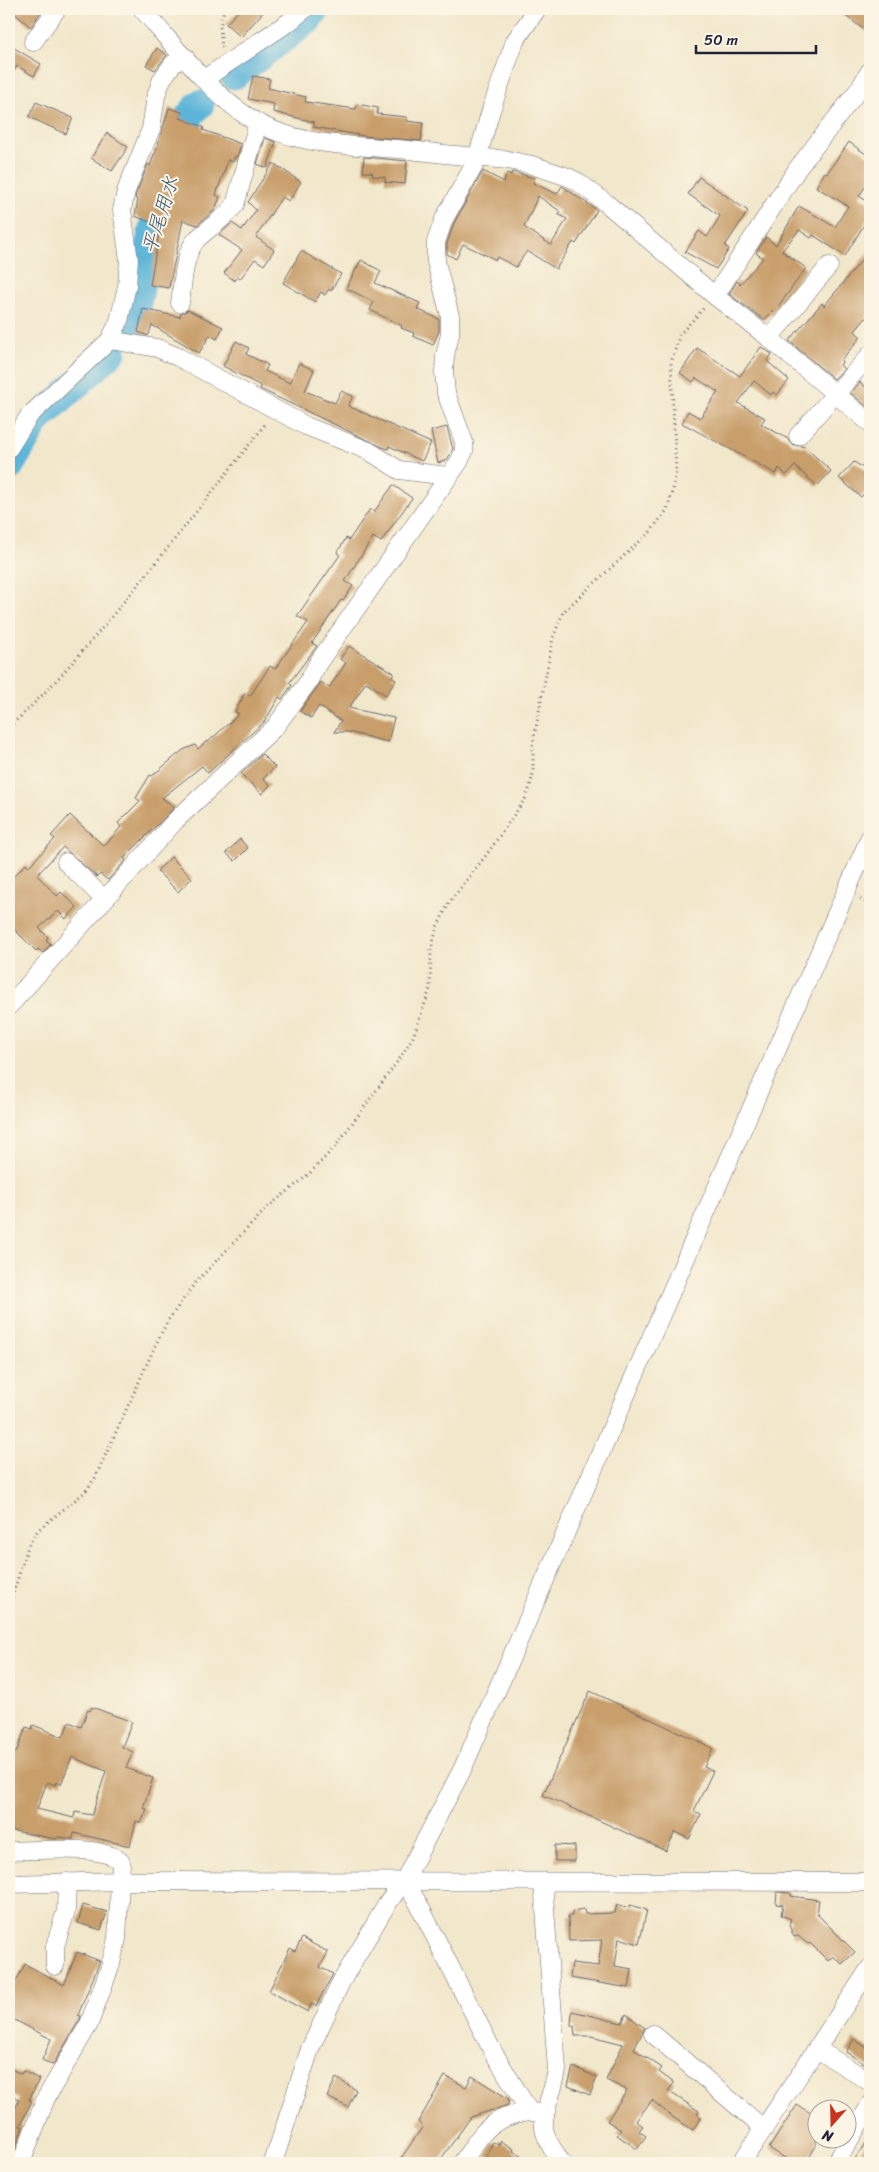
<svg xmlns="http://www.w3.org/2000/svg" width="879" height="2172" viewBox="0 0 879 2172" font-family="Sriracha,'Klee One',sans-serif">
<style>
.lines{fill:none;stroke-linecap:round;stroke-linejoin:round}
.river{stroke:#5cb5d9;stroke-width:29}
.building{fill:#c89e6b;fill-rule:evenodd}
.minor-casing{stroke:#6a676d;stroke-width:19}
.path{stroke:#6a676d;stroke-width:3;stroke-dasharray:1 4;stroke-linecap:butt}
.minor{stroke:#fff;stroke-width:18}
.labels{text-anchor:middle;stroke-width:4;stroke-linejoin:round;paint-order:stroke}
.water-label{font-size:20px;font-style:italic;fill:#365572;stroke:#fcf5e5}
</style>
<rect width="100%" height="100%" fill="#fcf5e5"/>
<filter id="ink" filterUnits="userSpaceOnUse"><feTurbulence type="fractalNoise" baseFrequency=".02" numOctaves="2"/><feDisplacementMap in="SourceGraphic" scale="10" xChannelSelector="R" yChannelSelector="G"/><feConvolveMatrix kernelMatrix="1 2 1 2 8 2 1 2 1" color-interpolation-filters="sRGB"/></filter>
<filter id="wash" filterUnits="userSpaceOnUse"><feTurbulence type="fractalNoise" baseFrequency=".0096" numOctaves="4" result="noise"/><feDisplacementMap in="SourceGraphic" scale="20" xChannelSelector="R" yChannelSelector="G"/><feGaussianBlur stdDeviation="1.12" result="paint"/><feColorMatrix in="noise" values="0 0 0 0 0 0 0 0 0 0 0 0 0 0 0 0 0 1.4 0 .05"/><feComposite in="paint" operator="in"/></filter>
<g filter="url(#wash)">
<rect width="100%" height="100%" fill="#f1e7cb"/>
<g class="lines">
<g class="river">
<path d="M234 75 308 20 316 9"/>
<path d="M131 330 156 215 178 159 189 116 200 104"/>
<path d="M9 467 37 420 112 352"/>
</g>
</g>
<g id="blocks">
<g class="building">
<path d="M9 9H43L31 27Z"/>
<path d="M240 9H266L241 37 226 24Z"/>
<path d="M836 9H870V34Z"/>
<path d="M9 45 41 64 34 76 17 66 9 80Z"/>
<path d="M157 48 167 55 155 70 146 65Z"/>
<path d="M253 76 270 79 268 88 306 97 305 102 356 109 357 104 378 108 377 114 407 117V121L423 123 421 141 364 136 314 127V122L273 112 274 104 248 99Z"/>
<path d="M36 102 73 118 66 134 29 117Z"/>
<path d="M169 108 182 112 180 118 204 127 203 130 241 144 237 157 235 156 233 162 228 160 216 195 220 197 215 210 197 225 183 220 169 288 150 285 160 226 135 216 138 199 135 198 136 194 148 164 150 166 154 154H155Z"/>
<path d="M107 133 128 147 112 171 91 158Z"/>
<path d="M265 138 276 142 267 168 257 164Z"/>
<path d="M849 142 870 157V180L859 196 870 203V215L845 256 813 235 811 238 799 230 782 251 806 268 780 304 764 320 729 294 737 281 740 284 763 258 756 253 766 237 776 245 799 206 835 227 848 206 816 187 825 172 827 173Z"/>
<path d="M364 157 407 161 405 184 385 182V177L373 176 372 172H363Z"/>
<path d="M273 163 301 182 289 201 282 197 256 237 274 250 264 265 255 259 240 279 237 277 235 281 224 273 242 250 219 235 232 223 242 230 256 210 248 202Z"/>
<path d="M483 171 504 182 507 173 511 175 512 172 535 178 533 183 557 194 562 186 597 210 576 244 573 242 556 269 527 251 516 267 497 257 496 260 463 244 456 259 447 254V244L454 223ZM538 196 560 211 558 214 567 219 551 245 524 227Z"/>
<path d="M699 177 748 211 725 246 729 249 716 269 685 252 699 231 707 237 720 216 688 194Z"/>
<path d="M870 250V313L855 331 861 337 841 360 842 362 840 365 844 369 834 379 789 341 822 303 824 306Z"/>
<path d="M301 251 341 274 331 291 329 289 325 295 321 292 315 302 283 283Z"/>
<path d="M361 260 381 271 375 283 420 303 417 309 439 319V331L433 345 413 336 414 333 401 328 402 326 370 310 374 302 346 288Z"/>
<path d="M143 309 180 317 181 313 188 310 223 327 217 339 210 335 199 353 152 325 148 336 138 332Z"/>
<path d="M236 341 249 348 246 354 268 365 265 371 290 383 299 363 314 370 305 391 335 403 341 391 353 396 348 406 431 443 422 461 389 446 388 449 382 447 260 389 261 386 223 366Z"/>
<path d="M761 347 772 354 767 361 789 380 777 395 773 392 771 395 754 381 738 403 765 418 761 424 788 439 791 444 805 447 831 471 817 486 795 466 786 475 779 468 776 474 682 423 688 411 700 418 718 392 696 378 693 382 680 373 697 348 740 376Z"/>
<path d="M860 382 870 391V409L851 393Z"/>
<path d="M447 427 453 449 447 460 438 463 431 431Z"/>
<path d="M854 462 870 472V487L861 497 839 478Z"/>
<path d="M393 485 412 498 381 542 373 537 345 581 353 586 343 601 341 600 312 643 317 646 289 683 292 685 282 699 279 697 265 721 208 773 202 766 162 798 175 807 124 858 126 860 108 880 100 874 97 877 63 847 37 875 57 896 61 892 77 907 66 919 58 911 39 928 48 937 46 940 51 944 43 953 38 949 36 951 9 924V881L26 864 28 867 55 839 51 836 70 815 104 846 121 827 118 823 140 801 136 798 150 775 152 776 183 750 195 745 198 749 207 741 208 742 239 714 235 712 245 693 250 696 270 666 275 669 308 622 297 616 340 555 337 553 346 538 349 540 370 509 374 512Z"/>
<path d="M349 646 394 673 392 677 396 680 386 695 366 682 349 708 394 718 388 742 348 732H334L341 721 319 706 311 718 300 711 321 682 329 688 346 663 340 659Z"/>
<path d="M262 754 275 767 263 779 270 785 262 794 241 774Z"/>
<path d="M240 839 248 848 235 861 226 853Z"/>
<path d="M171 857 192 878 178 892 157 871Z"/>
<path d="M590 1691 713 1748 704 1767 713 1771 694 1811 701 1814 689 1839 675 1832 666 1851 543 1795Z"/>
<path d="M92 1707 132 1722 122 1747 133 1752 126 1768 153 1778 143 1808 147 1809 141 1823 136 1821 130 1846 74 1833 73 1839 58 1837 56 1839 9 1830V1751L16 1753 26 1727 32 1729 33 1725 63 1737 69 1722 81 1727 88 1710 90 1711ZM72 1757 106 1771 92 1815 75 1812 74 1818 37 1809 47 1782 55 1785 56 1782 61 1784Z"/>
<path d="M555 1845 575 1846V1861H555Z"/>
<path d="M777 1892 791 1893V1896L819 1900 817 1914 855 1952 842 1964 833 1956 828 1961 810 1943 808 1944 798 1936 794 1937 789 1925 791 1919 781 1915 783 1905 776 1904Z"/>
<path d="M617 1904 629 1908 630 1905 647 1910 639 1944 619 1938 615 1966 632 1969 629 1988 570 1978 572 1963 598 1966 602 1940 569 1941 568 1916H572V1911L584 1909 585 1914 615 1913Z"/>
<path d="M83 1905 107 1912 101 1930 78 1923Z"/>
<path d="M302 1938 328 1952 320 1967 333 1974 316 2006 311 2004 308 2012 269 1991 290 1948 295 1951Z"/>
<path d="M77 1952 100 1961 78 2015 81 2016 80 2019 53 2065 42 2060 51 2039 9 2017V1988L12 1989 25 1964 64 1985Z"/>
<path d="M572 2011 622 2023 626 2014 645 2028 634 2049 662 2068 659 2072 674 2083 668 2091 699 2111 697 2114 701 2117 693 2130 671 2116 652 2100 636 2121 643 2126 639 2131 646 2136 637 2149 617 2135 621 2130 607 2121 627 2090 606 2080 623 2044 591 2036H575L574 2026H571Z"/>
<path d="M854 2039 870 2050V2067L846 2052Z"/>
<path d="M573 2067 597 2077 590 2095 568 2086Z"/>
<path d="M9 2068 21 2074 23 2071 39 2079 29 2100 32 2101 20 2126 23 2127 10 2161 9 2122 10 2123 19 2099 9 2094Z"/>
<path d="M445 2076 466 2087 472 2076 509 2099 508 2105 471 2117 438 2163H398L423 2126 418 2122Z"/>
<path d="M336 2078 356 2090 348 2107 327 2097Z"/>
<path d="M797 2105 816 2116V2146L806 2163H793L769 2148Z"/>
<path d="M870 2137V2163H852Z"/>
<path d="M501 2141 514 2149 513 2151 531 2163H499L486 2156 493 2142 499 2145Z"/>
</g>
</g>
</g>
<g filter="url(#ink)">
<use href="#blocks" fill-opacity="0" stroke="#6a676d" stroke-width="1"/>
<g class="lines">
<defs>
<g id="minor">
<path d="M142 9C175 46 206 89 248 117 291 146 349 145 399 149 435 153 472 157 508 160L532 165 568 177 578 182 606 203 715 296 769 338 870 423"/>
<path d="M33 42 57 9"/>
<path d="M204 79 289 22 305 9"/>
<path d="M715 296 798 168 859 89 870 71"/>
<path d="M180 303C183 284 183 254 197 239 210 227 224 219 235 205L258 123"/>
<path d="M769 338 829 266"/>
<path d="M110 340 157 348 178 357 306 426 369 451 399 470 448 476"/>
<path d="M798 436 870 355"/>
<path d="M9 448 29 416 110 340 119 321 127 286 129 260 122 210 126 191 151 129 156 96 162 79 173 64 185 57"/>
<path d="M66 862 104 899"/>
<path d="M9 1006 176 820 275 727 308 682 318 663 459 462 464 451V442L446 393 444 372 445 356 450 334V316L436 262V242L444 219 476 162 491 110 515 41 537 9"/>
<path d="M9 1851C35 1851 103 1843 121 1862L117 1939 110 1967 89 2024 46 2098 21 2163"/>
<path d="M404 1881 418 1903 492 2050 529 2111 545 2115"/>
<path d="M543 1882 557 2070C555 2086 542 2114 544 2128 546 2141 555 2153 562 2163"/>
<path d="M9 1884 120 1881 870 1882"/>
<path d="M55 1966V1946L66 1911 67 1882"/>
<path d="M653 2034 764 2129"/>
<path d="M817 2049 870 2082"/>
<path d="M273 2163 310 2049 341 1982 387 1904 404 1881 462 1770 870 837"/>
<path d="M462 2163C484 2130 488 2119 529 2111"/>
<path d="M741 2163 870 1968"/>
<path d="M836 2163 870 2105"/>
</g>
</defs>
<use href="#minor" class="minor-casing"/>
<g class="path">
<path d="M222 48 220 27 224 9"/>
<path d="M9 727C54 687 93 639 132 592 178 536 222 479 267 422"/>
<path d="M860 899 870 904"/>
<path d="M9 1607 28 1546 38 1530 85 1492 95 1478 156 1344 167 1322 177 1308 195 1283 269 1206 308 1175 335 1147 400 1058 413 1037 430 989 431 950 437 927 449 903 487 854 525 799 530 787 533 773V743L553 638 563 612 650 532 667 510 673 490 676 471 671 363 680 334 705 307"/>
</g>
<use href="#minor" class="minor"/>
</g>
</g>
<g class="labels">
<g class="water-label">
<text transform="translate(160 215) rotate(-73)" y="7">平尾用水</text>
</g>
</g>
<rect width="879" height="2172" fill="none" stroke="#fcf5e5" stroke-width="30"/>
<g transform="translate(832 2124) rotate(200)"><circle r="24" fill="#fcf5e5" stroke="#a5a1a1"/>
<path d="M0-4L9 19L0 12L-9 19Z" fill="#c8321e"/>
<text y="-8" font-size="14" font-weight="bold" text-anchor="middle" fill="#22223b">N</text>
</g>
<path d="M696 45v8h120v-8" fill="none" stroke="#22223b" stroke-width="2.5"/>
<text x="704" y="45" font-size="15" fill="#22223b" stroke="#fcf5e5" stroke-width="4" paint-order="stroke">50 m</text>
</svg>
